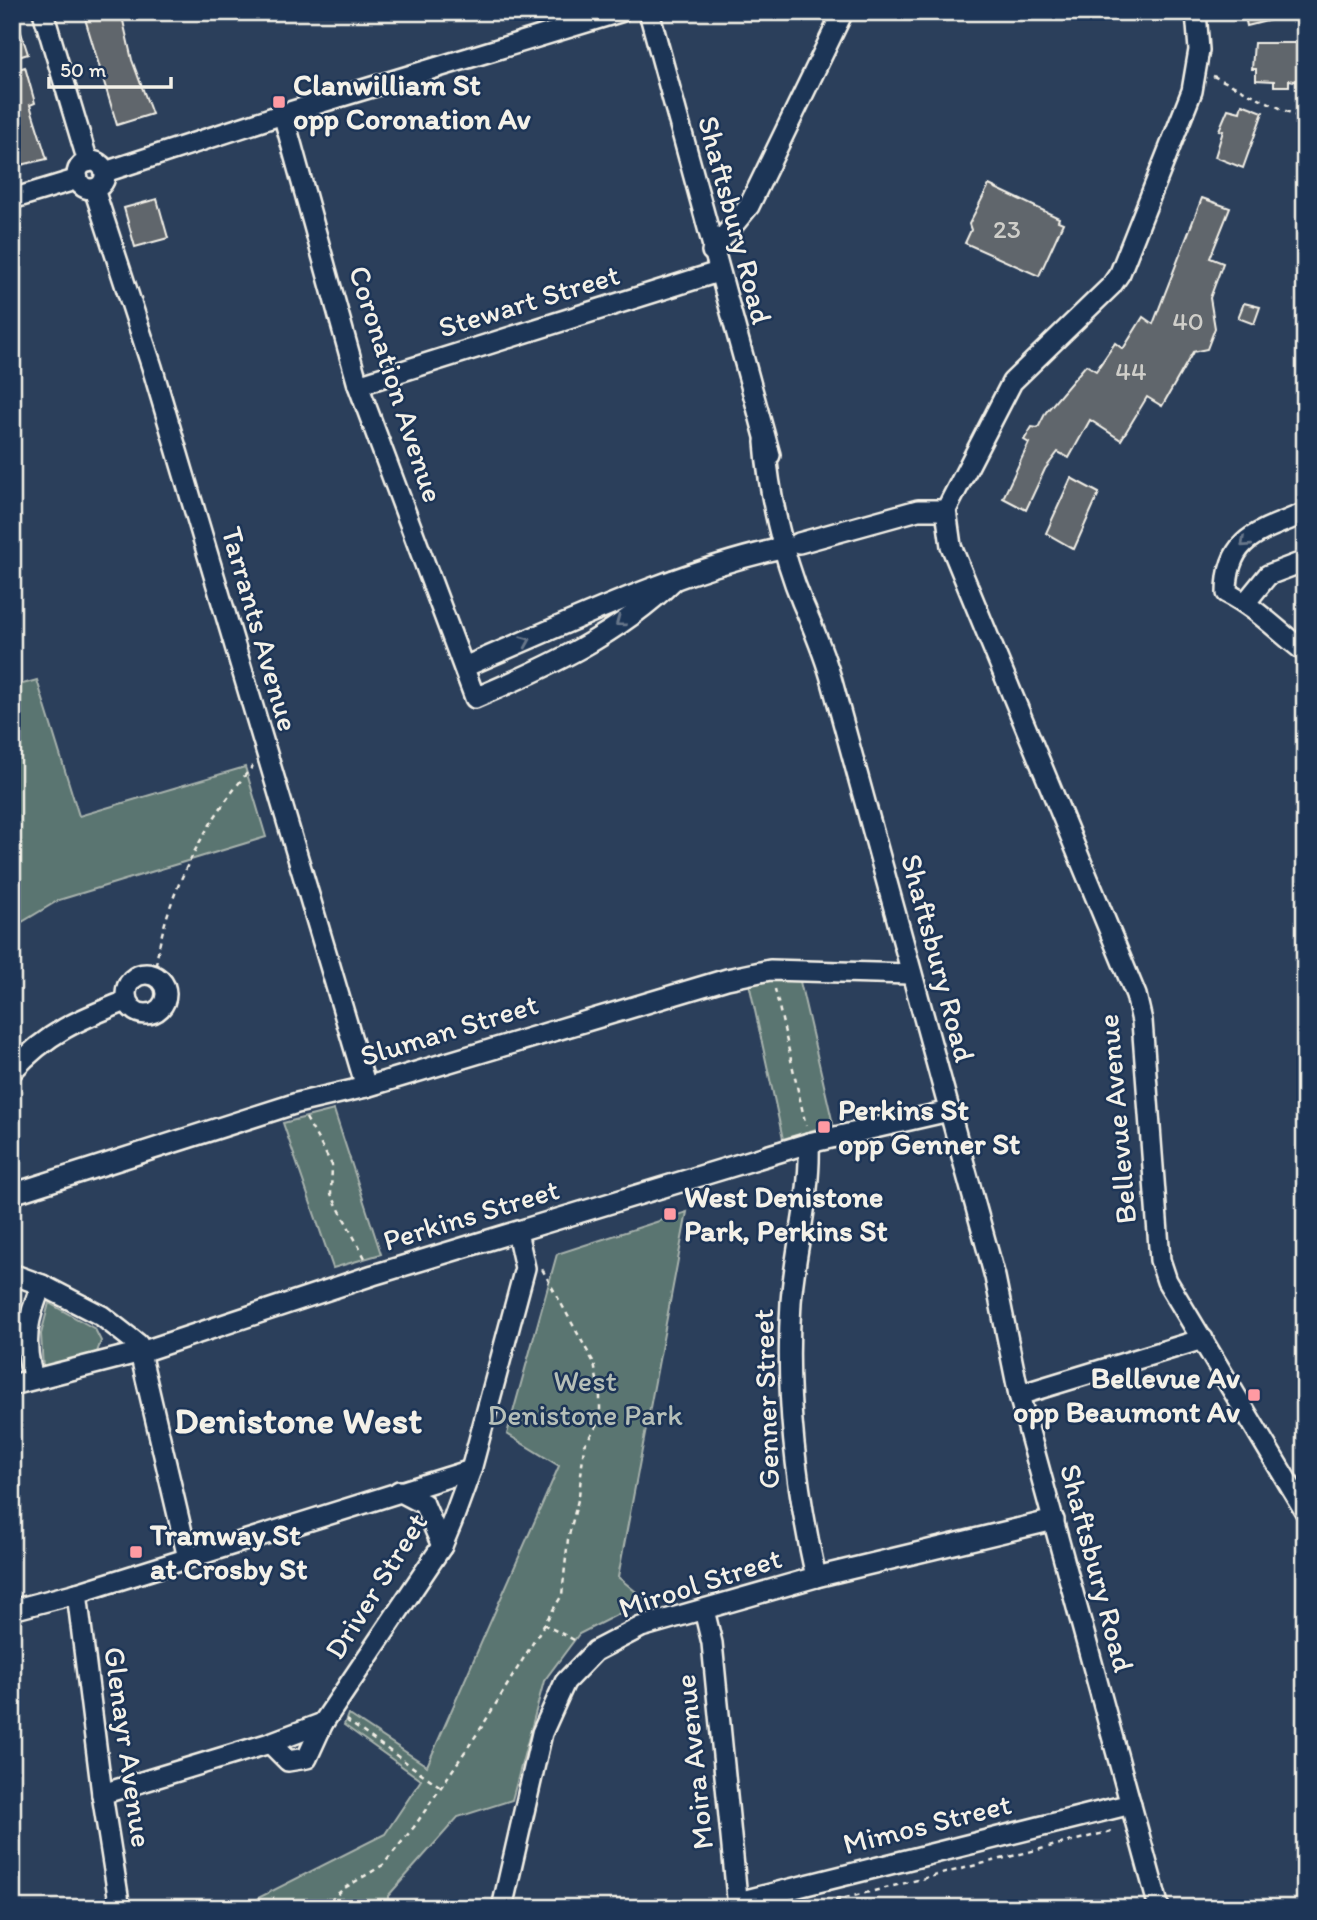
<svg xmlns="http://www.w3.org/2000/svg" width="1317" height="1920" viewBox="0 0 1317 1920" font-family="Itim,sans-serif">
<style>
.green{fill:#5a7471;stroke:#a7b2ac;stroke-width:2}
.building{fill:#61666c;stroke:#f4f1e8;stroke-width:2}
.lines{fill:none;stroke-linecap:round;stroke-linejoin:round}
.minor-casing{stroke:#f4f1e8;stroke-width:24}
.path{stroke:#f4f1e8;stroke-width:2.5;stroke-dasharray:5 5;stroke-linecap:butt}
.minor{stroke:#1d3557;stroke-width:19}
.oneway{stroke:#68778a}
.poi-dot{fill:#ff9aa2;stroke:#1d3557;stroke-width:2.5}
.labels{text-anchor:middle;stroke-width:5;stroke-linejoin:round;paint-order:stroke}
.number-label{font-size:26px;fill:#cfcec9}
.poi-label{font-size:30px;font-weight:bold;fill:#f4f1e8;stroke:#1d3557;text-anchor:start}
.street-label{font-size:30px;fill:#f4f1e8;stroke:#1d3557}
.park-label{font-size:30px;fill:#b6bfb8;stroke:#1d3557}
.district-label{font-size:37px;font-weight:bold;fill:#f4f1e8;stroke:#1d3557}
</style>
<rect width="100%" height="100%" fill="#2b3f5b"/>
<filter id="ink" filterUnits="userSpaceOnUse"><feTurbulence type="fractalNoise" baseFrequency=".0143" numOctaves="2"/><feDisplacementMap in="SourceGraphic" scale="14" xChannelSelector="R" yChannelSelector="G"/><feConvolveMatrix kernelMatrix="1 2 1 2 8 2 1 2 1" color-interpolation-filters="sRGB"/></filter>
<g filter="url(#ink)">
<g class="green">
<path d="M37 680 79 816 245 767 266 837 59 900 12 928V687Z"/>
<path d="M798 973 833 1124 783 1139 749 983Z"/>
<path d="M334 1110 381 1254 333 1268 283 1123Z"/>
<path d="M687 1212 618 1577 646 1600 579 1634 544 1681 512 1800 458 1817 388 1896V1908H259L258 1898 385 1834 421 1780 344 1725 348 1714 427 1766 559 1466 507 1434 557 1254Z"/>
<path d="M49 1303 95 1329 101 1341 97 1352 43 1370 41 1334Z"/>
</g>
<g class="building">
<path d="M83 12H121L132 60 152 114 117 125Z"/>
<path d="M1244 12H1283V17L1247 26Z"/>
<path d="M15 14 28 54 12 59V15Z"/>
<path d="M1254 43H1305V83L1289 80V86H1274V81L1256 80V69H1252Z"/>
<path d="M25 67 35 103 30 105 47 159 12 167V71Z"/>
<path d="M1242 104 1263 112 1243 168 1215 157 1223 131 1219 130 1228 109 1240 112Z"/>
<path d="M989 185 1059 218 1058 221 1063 223 1039 276 965 243 971 230 969 224Z"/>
<path d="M1202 198 1230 208 1210 258 1223 263 1210 298 1215 328 1207 349 1193 352 1162 406 1147 397 1121 440 1090 420 1069 458 1058 452 1045 469 1026 510 1003 498 1029 443 1024 440 1032 427 1038 428 1046 412 1086 365 1096 371 1115 343 1123 349 1143 317 1153 324Z"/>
<path d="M157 199 168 238 135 247 124 208Z"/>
<path d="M1244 303 1260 307 1254 324 1238 318Z"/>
<path d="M1071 478 1099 493 1074 549 1046 533Z"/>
</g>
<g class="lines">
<defs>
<g id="minor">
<path d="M43 12 88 162"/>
<path d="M649 12 770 455"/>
<path d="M283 114 358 385 475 698C546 668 618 635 674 580"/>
<circle cx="91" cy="175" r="14"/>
<path d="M105 172 283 114 620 12"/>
<path d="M94 189 152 367 366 1087"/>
<path d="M12 199 78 179"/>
<path d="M712 251 749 206 843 12"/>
<path d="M358 385 718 272"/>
<path d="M765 442C769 494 782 553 802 602 813 627 823 651 831 678L995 1277 1019 1395 1159 1908"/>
<path d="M946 510 951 546 1136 995 1142 1021 1160 1260 1167 1281 1305 1511"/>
<path d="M1305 513C1260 532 1227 536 1227 593 1255 607 1279 632 1305 652"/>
<path d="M799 543 918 510H946L1012 382 1111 286 1120 273 1192 91 1199 50 1196 12"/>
<path d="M1246 602 1268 575 1305 561"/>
<path d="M464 667C569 623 674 571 786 547"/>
<circle cx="146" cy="994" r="20"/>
<path d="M12 1071C48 1032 78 1020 126 1001"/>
<path d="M809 1143C811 1197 795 1248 791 1302 785 1394 796 1488 816 1577"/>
<path d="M12 1194 297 1103 366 1087 727 979 770 970 910 974"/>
<path d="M12 1274 42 1285 102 1316 138 1344 188 1558"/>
<path d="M33 1378C23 1343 27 1318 42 1285"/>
<path d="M12 1385 141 1352 373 1275 809 1143 949 1111"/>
<path d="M1019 1395 1203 1339"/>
<path d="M399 1491 424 1504 442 1546"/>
<path d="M77 1593 102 1794 120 1908"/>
<path d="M12 1610 77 1593 471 1470"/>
<path d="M704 1610 712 1643 738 1908"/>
<path d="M270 1743 288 1761 307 1758 323 1723 442 1546 452 1522 471 1470 525 1268 517 1232"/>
<path d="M102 1794 270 1743 323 1723"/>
<path d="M738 1902 1131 1804"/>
<path d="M502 1908 542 1733 565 1682 595 1651 641 1627 816 1577 1054 1520"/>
</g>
</defs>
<use href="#minor" class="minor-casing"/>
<g class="path">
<path d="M1213 76 1305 120"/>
<path d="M155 975C161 902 205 821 253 766"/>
<path d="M775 989 806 1126"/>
<path d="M306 1118 332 1165 331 1194 366 1260"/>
<path d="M543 1624 578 1642"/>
<path d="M346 1720 441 1787"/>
<path d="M323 1908 343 1889 383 1865 414 1827 483 1725 562 1595 568 1539 579 1496 584 1445 600 1421V1397L594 1363 542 1269"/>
<path d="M806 1908 1116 1830"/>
</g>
<use href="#minor" class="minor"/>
</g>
<defs><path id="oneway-chevron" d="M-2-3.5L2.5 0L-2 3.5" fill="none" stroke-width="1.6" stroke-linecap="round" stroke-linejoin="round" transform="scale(1.75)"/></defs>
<g class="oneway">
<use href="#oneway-chevron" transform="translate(1245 543) rotate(138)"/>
<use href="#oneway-chevron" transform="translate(620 622) rotate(143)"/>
<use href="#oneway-chevron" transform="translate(526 641) rotate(-23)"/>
</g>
</g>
<g class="poi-dot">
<rect x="272" y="95" width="14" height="14" rx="3.5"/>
<rect x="817" y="1120" width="14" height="14" rx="3.5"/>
<rect x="663" y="1207" width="14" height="14" rx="3.5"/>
<rect x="1247" y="1388" width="14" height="14" rx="3.5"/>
<rect x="129" y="1545" width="14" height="14" rx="3.5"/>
</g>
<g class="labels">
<g class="number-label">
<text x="1007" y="238">23</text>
<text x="1188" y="330">40</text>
<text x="1131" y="380">44</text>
</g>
<g class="poi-label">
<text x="293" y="95">Clanwilliam St<tspan x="293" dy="34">opp Coronation Av</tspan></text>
<text x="838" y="1120">Perkins St<tspan x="838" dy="34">opp Genner St</tspan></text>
<text x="684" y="1207">West Denistone<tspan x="684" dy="34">Park, Perkins St</tspan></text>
<text x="1240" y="1388" text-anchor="end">Bellevue Av<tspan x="1240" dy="34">opp Beaumont Av</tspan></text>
<text x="150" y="1545">Tramway St<tspan x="150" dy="34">at Crosby St</tspan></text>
</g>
<g class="street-label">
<text transform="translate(735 220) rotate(75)" y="10">Shaftsbury Road</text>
<text transform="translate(529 301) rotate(-17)" y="10">Stewart Street</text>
<text transform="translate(396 384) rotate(72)" y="10">Coronation Avenue</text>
<text transform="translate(260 629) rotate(74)" y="10">Tarrants Avenue</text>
<text transform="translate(938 958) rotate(75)" y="10">Shaftsbury Road</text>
<text transform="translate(449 1030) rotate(-17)" y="10">Sluman Street</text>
<text transform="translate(1117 1119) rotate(-95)" y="10">Bellevue Avenue</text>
<text transform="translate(471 1215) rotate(-17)" y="10">Perkins Street</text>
<text transform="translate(766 1399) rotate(-92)" y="10">Genner Street</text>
<text transform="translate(1097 1568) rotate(75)" y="10">Shaftsbury Road</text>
<text transform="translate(700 1583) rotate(-18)" y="10">Mirool Street</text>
<text transform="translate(376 1586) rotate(-58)" y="10">Driver Street</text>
<text transform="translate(128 1747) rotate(82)" y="10">Glenayr Avenue</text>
<text transform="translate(694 1762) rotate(-96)" y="10">Moira Avenue</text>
<text transform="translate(927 1824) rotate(-14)" y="10">Mimos Street</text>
</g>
<g class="park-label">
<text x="585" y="1391">West<tspan x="585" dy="34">Denistone Park</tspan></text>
</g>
<g class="district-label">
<text x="298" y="1433">Denistone West</text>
</g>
</g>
<rect width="1317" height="1920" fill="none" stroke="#1d3557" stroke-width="42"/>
<rect x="21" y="21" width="1275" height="1878" fill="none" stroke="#f4f1e8" stroke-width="2.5" filter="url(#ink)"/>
<path d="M49 77v10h122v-10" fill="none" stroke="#f4f1e8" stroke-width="3.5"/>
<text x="60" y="77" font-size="21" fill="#f4f1e8" stroke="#1d3557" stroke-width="5" paint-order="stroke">50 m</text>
</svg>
